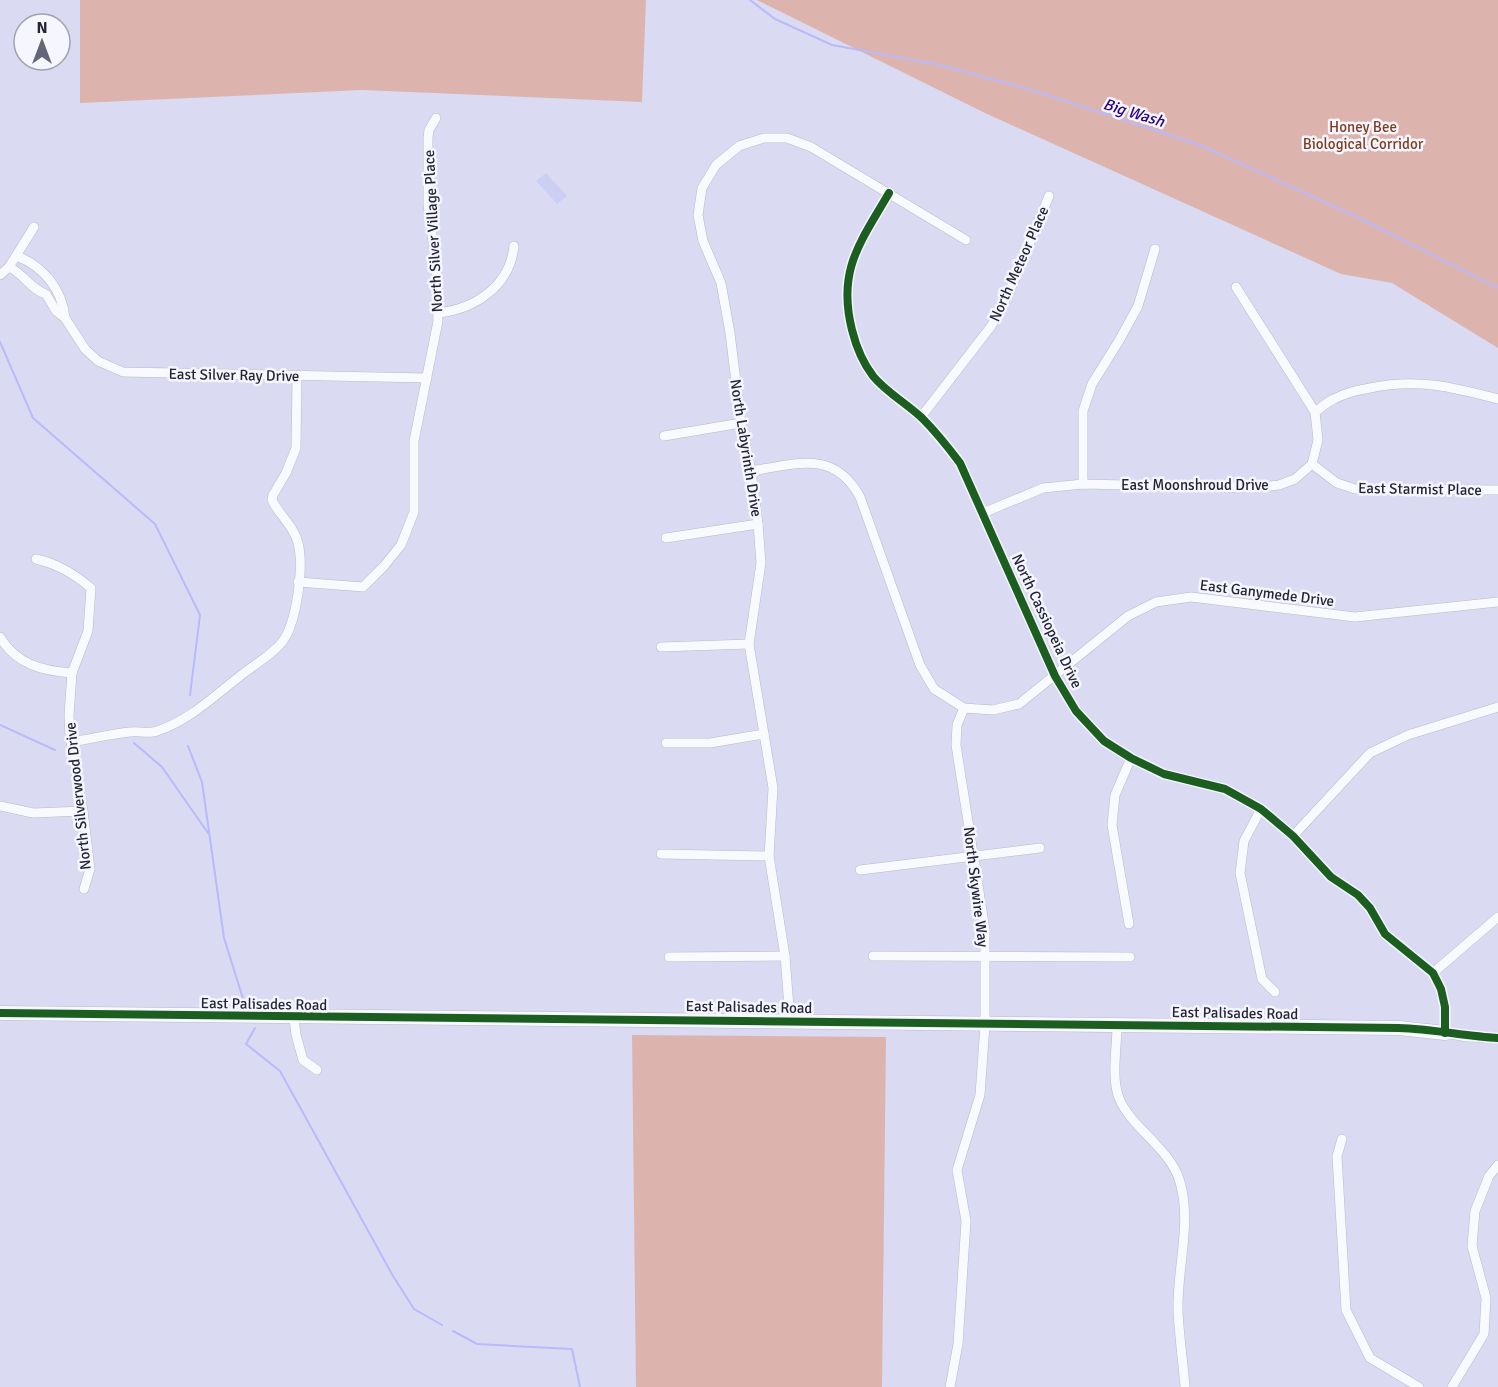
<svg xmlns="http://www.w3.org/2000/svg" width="1498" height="1387" viewBox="0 0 1498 1387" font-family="Signika,sans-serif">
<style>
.built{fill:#cdcef4}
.green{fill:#dcb4ad}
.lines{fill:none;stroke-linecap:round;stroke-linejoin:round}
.stream{stroke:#bab9fa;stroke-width:2}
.street-casing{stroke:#b8b9ca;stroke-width:10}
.secondary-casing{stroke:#b8b9ca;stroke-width:15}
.street{stroke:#f9fafd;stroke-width:9}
.secondary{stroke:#f9fafd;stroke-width:14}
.cycleway-casing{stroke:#f5f6ff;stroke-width:11}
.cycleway{stroke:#1b5e20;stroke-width:8}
.labels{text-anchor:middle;stroke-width:5;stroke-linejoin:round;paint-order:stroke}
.park-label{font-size:15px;fill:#813c1c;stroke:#f5f6ff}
.street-label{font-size:15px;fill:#252535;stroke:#f5f6ff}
.water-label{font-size:16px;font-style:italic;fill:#2d0380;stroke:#f5f6ff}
</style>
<rect width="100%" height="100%" fill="#dadbf2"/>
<path class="built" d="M546 173 567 196 557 204 536 181Z"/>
<g class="green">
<path d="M80 0H646L642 102 362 90 80 103Z"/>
<path d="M757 0H1498V348L1392 283 1341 274 987 114Z"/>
<path d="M632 1035 886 1037 882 1387H636Z"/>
</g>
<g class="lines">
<g class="stream">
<path d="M750 0 775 19 832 45 940 65 1035 91 1200 145 1357 217 1498 288"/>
<path d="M0 342 33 418 155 524 200 615 190 695"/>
<path d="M0 725 55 750"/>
<path d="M134 743 162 767 208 833"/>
<path d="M188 746 202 782 224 938 245 1005"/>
<path d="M255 1028 246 1044 280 1071 393 1276 414 1309 442 1325"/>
<path d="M453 1331 477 1344 572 1349 580 1387"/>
</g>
<defs>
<g id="street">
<path d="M889 193C860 243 837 270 852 330 856 346 863 363 873 376 886 392 906 403 922 418 936 432 948 447 960 463L1055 676 1076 711 1104 741 1131 758 1164 774 1225 789 1261 809 1293 836 1331 877 1358 895 1370 908 1385 934 1433 973 1441 989 1445 1007V1033L1467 1037 1498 1038"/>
<path d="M17 256C44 267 62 289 65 318"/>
<path d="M9 267C24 274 31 290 46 294L56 311 65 318 85 349 98 361 123 372 427 378"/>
<path d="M0 275 9 267 34 227"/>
<path d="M438 313C475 309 510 286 514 246"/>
<path d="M1315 412C1321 408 1327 402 1334 399 1345 393 1358 390 1370 388 1417 378 1453 387 1498 399"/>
<path d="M921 417 992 325 1011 288 1049 196"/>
<path d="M664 436 741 423"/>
<path d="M1312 464 1337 483 1355 489 1498 490"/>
<path d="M751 471C797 464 834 449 860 497L920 665 934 689 964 708 993 710 1019 704 1128 616 1156 602 1191 597 1355 617 1498 602"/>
<path d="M1083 484V411L1092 384 1120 339 1138 306 1155 249"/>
<path d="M983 513 1043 488 1083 484 1253 488 1279 485 1295 479 1312 464 1318 440 1315 412 1236 287"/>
<path d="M666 538 758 524"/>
<path d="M36 559C58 564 74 574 91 588L88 631 72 673 69 715 70 736 83 811 90 869 84 889"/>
<path d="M298 582 363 587 384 566 401 545 414 512V441L438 321 436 264 428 205V138L429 130 436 118"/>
<path d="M0 637C16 664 42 671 72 673"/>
<path d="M661 647 749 644"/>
<path d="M71 742C91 739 110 734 130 732 139 731 149 734 157 731 191 720 216 694 244 673 257 663 273 654 283 641 297 621 304 566 298 543 294 526 279 515 272 500L273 495 286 473 296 448 297 376"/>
<path d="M666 743H710L764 734"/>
<path d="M0 806 33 813 83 811"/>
<path d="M1261 809 1244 841 1240 873 1262 979 1275 992"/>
<path d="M1293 836 1370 753 1408 735 1498 707"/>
<path d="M661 854 769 856"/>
<path d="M860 870 1040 848"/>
<path d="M1129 924 1112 825 1115 795 1131 758"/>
<path d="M873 956 1130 957"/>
<path d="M669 957 785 956"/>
<path d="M1433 973 1498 917"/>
<path d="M294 1018 296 1035 303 1060 317 1070"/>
<path d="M790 1021 785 956 769 856 773 788 749 644 761 563 758 524 751 471 741 423 730 333 721 283 703 241 698 215 702 188 716 165 739 146 764 138H787L811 147 966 240"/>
<path d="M1117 1025C1117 1048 1111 1077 1119 1098 1131 1128 1171 1149 1180 1182 1192 1223 1177 1268 1178 1310 1179 1335 1183 1361 1185 1387"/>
<path d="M1342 1139 1337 1156 1346 1310 1370 1358 1419 1387"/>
<path d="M950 1387 958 1344 966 1221 957 1170 980 1095 985 1025V930L956 745 957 725 964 708"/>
<path d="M1452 1387 1484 1334 1486 1298 1472 1246 1475 1211 1489 1176 1498 1165"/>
</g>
<path id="secondary" d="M0 1013 1399 1028 1445 1033"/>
</defs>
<use href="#street" class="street-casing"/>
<use href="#secondary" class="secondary-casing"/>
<use href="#street" class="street"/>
<use href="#secondary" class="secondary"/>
<defs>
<g id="cycleway">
<path d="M889 193C860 243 837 270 852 330 856 346 863 363 873 376 886 392 906 403 922 418 936 432 948 447 960 463L1055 676 1076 711 1104 741 1131 758 1164 774 1225 789 1261 809 1293 836 1331 877 1358 895 1370 908 1385 934 1433 973 1441 989 1445 1007V1033"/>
<path d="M0 1013 1399 1028C1432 1029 1465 1036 1498 1038"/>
</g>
</defs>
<use href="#cycleway" class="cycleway-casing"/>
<use href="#cycleway" class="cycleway"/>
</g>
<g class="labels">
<g class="park-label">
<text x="1363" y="132">Honey Bee<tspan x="1363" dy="17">Biological Corridor</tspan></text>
</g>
<g class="street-label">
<text transform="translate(433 231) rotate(-93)" y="5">North Silver Village Place</text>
<text transform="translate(1019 264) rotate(-66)" y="5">North Meteor Place</text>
<text transform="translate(234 375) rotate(1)" y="5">East Silver Ray Drive</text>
<text transform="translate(746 448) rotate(81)" y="5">North Labyrinth Drive</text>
<text x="1195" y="490">East Moonshroud Drive</text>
<text transform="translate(1420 489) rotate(1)" y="5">East Starmist Place</text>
<text transform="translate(1267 593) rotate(7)" y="5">East Ganymede Drive</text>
<text transform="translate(1047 621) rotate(65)" y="5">North Cassiopeia Drive</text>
<text transform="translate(78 796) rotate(-96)" y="5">North Silverwood Drive</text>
<text transform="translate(976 887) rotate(83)" y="5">North Skywire Way</text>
<text transform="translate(264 1004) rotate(1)" y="5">East Palisades Road</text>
<text transform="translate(749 1007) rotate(1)" y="5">East Palisades Road</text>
<text transform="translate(1235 1013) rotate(1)" y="5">East Palisades Road</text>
</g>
<g class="water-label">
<text transform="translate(1134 112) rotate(17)" y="6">Big Wash</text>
</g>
</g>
<g transform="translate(42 42)"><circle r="28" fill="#f5f6ff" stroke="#a2a2ae" stroke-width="1.5"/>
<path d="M0-4.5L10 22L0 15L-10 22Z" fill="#646577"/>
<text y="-9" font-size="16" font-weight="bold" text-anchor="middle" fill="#252535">N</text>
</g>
</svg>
